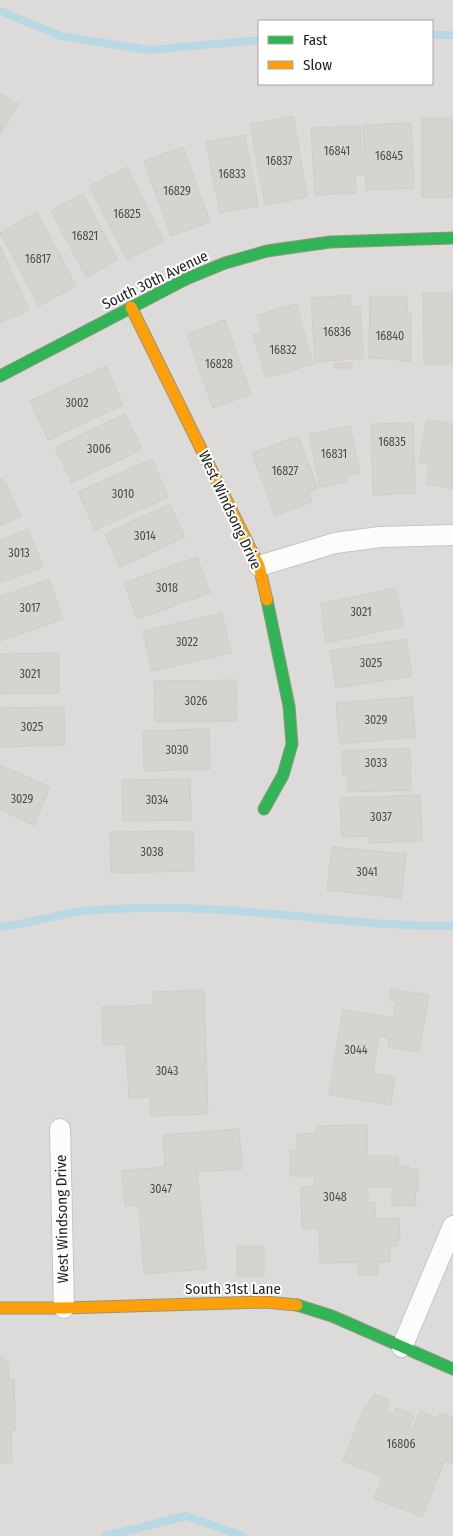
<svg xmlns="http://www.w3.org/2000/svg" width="453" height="1536" viewBox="0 0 453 1536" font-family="'Fira Sans Condensed',sans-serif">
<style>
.residential{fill:#dddbd9;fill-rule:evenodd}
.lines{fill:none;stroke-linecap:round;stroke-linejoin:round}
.stream{stroke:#b8d8e4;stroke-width:8}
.building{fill:#d6d4d0;stroke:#d1cdc8}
.street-casing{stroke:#c6c6c3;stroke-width:22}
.fast-casing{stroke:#95987e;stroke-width:13}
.slow-casing{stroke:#95987e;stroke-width:13}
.street{stroke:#fcfcfb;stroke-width:20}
.fast{stroke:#30b455;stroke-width:11}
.slow{stroke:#ff9f0a;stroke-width:11}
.labels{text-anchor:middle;stroke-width:4;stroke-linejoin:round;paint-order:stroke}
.number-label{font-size:12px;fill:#4d4c4b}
.street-label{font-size:15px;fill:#1f1f1f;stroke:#fff}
</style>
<rect width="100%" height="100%" fill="#eeece7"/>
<path class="residential" d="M0 0H453V1536H0ZM259 21H432V84H259Z"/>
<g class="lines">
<g class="stream">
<path d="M0 11 61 36 149 50 259 40"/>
<path d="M432 35H453"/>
<path d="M0 927C29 924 57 914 86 911 111 908 139 908 165 908 262 908 357 927 453 926"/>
<path d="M106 1536 186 1516 243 1536"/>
</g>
</g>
<g class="building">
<path d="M0 93 19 104 0 135Z"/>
<path d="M293 116 307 197 265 205 250 124Z"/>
<rect x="422" y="118" width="31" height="79"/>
<path d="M411 123 414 188 366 190 363 125Z"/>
<path d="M360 126 363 174 355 175 356 193 315 195 311 128Z"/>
<path d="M245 135 258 206 220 213 206 142Z"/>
<path d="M183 147 210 222 171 236 144 161Z"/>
<path d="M127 167 164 241 127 260 89 186Z"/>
<path d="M83 194 118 260 86 277 51 211Z"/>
<path d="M37 212 76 286 39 306 0 233Z"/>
<path d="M0 246 29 310 0 323Z"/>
<path d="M423 293H453V364H424Z"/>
<path d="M350 295 351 306H360L363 358 315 362 311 298Z"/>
<path d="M370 296H407V314H411V361H399V359L369 358Z"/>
<path d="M296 304 313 364 266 378 253 335 262 333 257 315Z"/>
<path d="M225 320 251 394 213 408 187 334Z"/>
<rect x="334" y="363" width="18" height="5"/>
<path d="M106 366 123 405 48 440 30 401Z"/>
<path d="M125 414 142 449 72 483 55 448Z"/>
<path d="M427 420 453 424V489L426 484 429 464 419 463Z"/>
<path d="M413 423 415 493 373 495 371 424Z"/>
<path d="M350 426 360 473 346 476 347 482 320 487 309 434Z"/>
<path d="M298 436 318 489 308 492 312 502 275 516 252 453Z"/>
<path d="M152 459 168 497 95 530 78 492Z"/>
<path d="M3 478 21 516 0 526V480Z"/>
<path d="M170 504 185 537 120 567 105 534Z"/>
<path d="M28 529 43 567 0 583V540Z"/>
<path d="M197 557 210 593 137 619 124 583Z"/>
<path d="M49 579 63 619 0 641V597Z"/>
<path d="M395 588 404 626 326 643 322 621H324L321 604Z"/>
<path d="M222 613 231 653 152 671 143 631Z"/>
<path d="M406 639 412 676 336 688 330 651Z"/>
<path d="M59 653V693L0 694V654Z"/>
<path d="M236 680 237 721 155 722 154 681Z"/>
<path d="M412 697 415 737 340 744 336 703Z"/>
<path d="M64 707 65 745 0 747V708Z"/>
<path d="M209 729 210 769 144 771 143 731Z"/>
<path d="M410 748 411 790 348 792V776H343L342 751Z"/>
<path d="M0 765 50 787 34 825 0 810Z"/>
<path d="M190 779 191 820 123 821 122 780Z"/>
<path d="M420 795 422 841 369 843V836L342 837 340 798Z"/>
<path d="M193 831 194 871 111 873 110 832Z"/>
<path d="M332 847 406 854 401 898 327 890Z"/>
<path d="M391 989 429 995 419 1052 388 1047 389 1038 379 1036 373 1073 395 1077 391 1105 329 1095 343 1010 393 1018 396 1001 389 1000Z"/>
<path d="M204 990 208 1114 151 1116 150 1097 129 1098 126 1044 103 1045 102 1007 153 1005V992Z"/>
<path d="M367 1125V1156H398V1166H409V1169H418V1192H415L416 1206H392V1187H368V1203L375 1202V1219L399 1218 400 1240H397V1246H390V1262H378V1275H358V1262L320 1263 319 1228 302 1229 301 1187 315 1186 314 1176H290V1150H297V1134L316 1133V1126Z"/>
<path d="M239 1129 242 1169 197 1172 206 1269 144 1274 139 1205 125 1206 122 1171 165 1167 163 1135Z"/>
<rect x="237" y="1246" width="27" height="30"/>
<path d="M0 1357H4L3 1361H8L9 1379H14L15 1430H11L12 1463H0Z"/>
<path d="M374 1394 390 1400 386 1411 394 1414 396 1408 414 1415 409 1427 413 1428 420 1411 438 1419 440 1413 453 1417V1464L445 1460 422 1517 374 1498 383 1477 343 1461 364 1408 367 1404H369Z"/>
</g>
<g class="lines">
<defs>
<g id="street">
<path d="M259 566 335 543 380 537 453 535"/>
<path d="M60 1129 64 1308"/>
<path d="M402 1347 453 1226"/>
</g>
<g id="fast">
<path d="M0 376 186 279 225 263 267 251 330 242 453 238"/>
<path d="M264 809 283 775 292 744 289 706 267 600"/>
<path d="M297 1305 332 1316 453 1369"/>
</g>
<g id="slow">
<path d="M131 307 259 566 267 600"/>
<path d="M0 1308H64L265 1302 297 1305"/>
</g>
</defs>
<use href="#street" class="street-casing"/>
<use href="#fast" class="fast-casing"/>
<use href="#slow" class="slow-casing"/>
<use href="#street" class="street"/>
<use href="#fast" class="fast"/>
<use href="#slow" class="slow"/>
</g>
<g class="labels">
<g class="number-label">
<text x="337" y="155">16841</text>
<text x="389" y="160">16845</text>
<text x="279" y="165">16837</text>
<text x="232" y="178">16833</text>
<text x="177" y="195">16829</text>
<text x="127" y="218">16825</text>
<text x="85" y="240">16821</text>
<text x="38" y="263">16817</text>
<text x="337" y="336">16836</text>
<text x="390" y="340">16840</text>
<text x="283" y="354">16832</text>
<text x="219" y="368">16828</text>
<text x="77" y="407">3002</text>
<text x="392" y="446">16835</text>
<text x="99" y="453">3006</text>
<text x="334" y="458">16831</text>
<text x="285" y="475">16827</text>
<text x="123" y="498">3010</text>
<text x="145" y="540">3014</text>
<text x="19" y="557">3013</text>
<text x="167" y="592">3018</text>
<text x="30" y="612">3017</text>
<text x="361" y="616">3021</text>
<text x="187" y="646">3022</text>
<text x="371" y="667">3025</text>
<text x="30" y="678">3021</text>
<text x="196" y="705">3026</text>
<text x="376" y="724">3029</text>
<text x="32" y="731">3025</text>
<text x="177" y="754">3030</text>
<text x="376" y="767">3033</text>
<text x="22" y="803">3029</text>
<text x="157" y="804">3034</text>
<text x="381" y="821">3037</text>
<text x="152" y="856">3038</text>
<text x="367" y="876">3041</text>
<text x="356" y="1054">3044</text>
<text x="167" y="1075">3043</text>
<text x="161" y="1193">3047</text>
<text x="335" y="1201">3048</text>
<text x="401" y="1448">16806</text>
</g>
<g class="street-label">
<text transform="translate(155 280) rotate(-26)" y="5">South 30th Avenue</text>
<text transform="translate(230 510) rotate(65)" y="5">West Windsong Drive</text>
<text transform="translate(62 1219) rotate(-91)" y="5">West Windsong Drive</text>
<text x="233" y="1294">South 31st Lane</text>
</g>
</g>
<rect x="258" y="20" width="175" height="65" fill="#ffffff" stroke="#a5a5a5"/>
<rect x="268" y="36" width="25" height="8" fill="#30b455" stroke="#a5a5a5"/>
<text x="303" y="45" font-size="15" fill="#1f1f1f">Fast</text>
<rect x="268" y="61" width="25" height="8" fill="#ff9f0a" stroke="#a5a5a5"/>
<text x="303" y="70" font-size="15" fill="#1f1f1f">Slow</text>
</svg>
